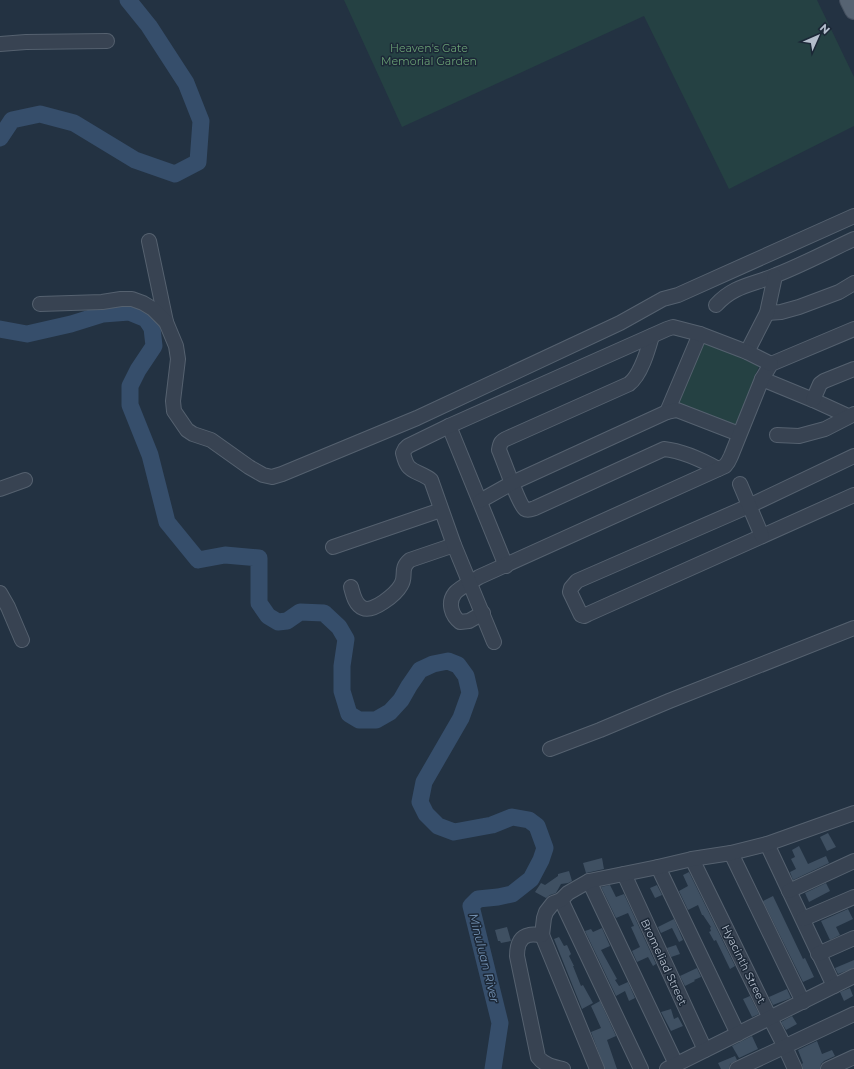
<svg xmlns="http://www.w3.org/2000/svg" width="854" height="1069" viewBox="0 0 854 1069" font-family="Montserrat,sans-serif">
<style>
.green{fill:#254143}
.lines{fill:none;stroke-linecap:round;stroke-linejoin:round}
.river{stroke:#364e6b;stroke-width:17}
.building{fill:#3f5062}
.minor-casing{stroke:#55616f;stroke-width:16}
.major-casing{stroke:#444f5e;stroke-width:20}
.minor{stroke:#384352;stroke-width:14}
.major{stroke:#566372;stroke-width:18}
.labels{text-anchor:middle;stroke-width:3;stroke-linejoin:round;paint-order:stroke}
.park-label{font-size:11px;fill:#699f74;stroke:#1c2837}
.street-label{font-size:11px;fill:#b4becc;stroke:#1c2837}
.water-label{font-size:12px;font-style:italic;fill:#7290b2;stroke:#1c2837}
</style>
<rect width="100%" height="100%" fill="#233242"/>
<g class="green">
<path d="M344 0H817L854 77V126L729 189 644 16 402 127Z"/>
<path d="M699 340 759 366 735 426 673 403Z"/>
</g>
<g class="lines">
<g class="river">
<path d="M0 138 12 120 40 114 74 123 135 160 175 174 198 162 201 121 186 83 149 26 128 0"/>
<path d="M0 329 27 334 71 324 103 314 129 312 146 319 152 328 154 346 138 370 130 386V405L150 455 167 522 198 560 225 555 259 558V603L268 616 278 622 287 621 300 612 324 613 339 627 346 639 342 666V691L349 714 359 720H376L390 712 401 700 409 686 420 670 433 664 448 661 458 665 466 676 470 693 461 718 424 782 420 802 426 814 438 826 454 832 492 825 512 817 529 820 537 826 545 848 541 860 531 879 512 894 498 897 478 899 471 906 500 1023 493 1069"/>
</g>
</g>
<g class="building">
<path d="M828 833 836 847 827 851 820 837Z"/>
<path d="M799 846 808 864 826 856 829 863 793 880 790 872 796 869 791 859 795 857 792 850Z"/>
<path d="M602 858 604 869 586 873 583 863Z"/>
<path d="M569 871 572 881 568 883 561 884 556 893 550 895 546 898 535 892 541 883 545 885 558 876V874Z"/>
<path d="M689 872 735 966 730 969 716 940 714 941 709 932 711 931 710 928 711 927 703 915H702L698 905 688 910 679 891 688 886 683 875Z"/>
<path d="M826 883 830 891 809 902 805 893Z"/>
<path d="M610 885 616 897 624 894 656 964 653 966 648 957 637 962 632 951 640 947 631 927 634 926 628 913 616 918 601 887Z"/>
<path d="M657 885 662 895 655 898 650 888Z"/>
<path d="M773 896 803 959 805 958 814 977 803 982 763 901Z"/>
<path d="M848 909 853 919 836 927 840 935 830 940 821 921Z"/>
<path d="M674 919 683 940 679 942 672 928 661 933 658 927Z"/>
<path d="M507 927 511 941 501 943 500 941H498L495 930Z"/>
<path d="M602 928 610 946 601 950 617 979 615 980 619 986 628 982 635 998 629 1001 625 991 616 996 585 931 591 929 593 932Z"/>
<path d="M559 937 564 946 567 945 571 954 569 956 574 966H573L581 986 583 985 593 1003 582 1009 554 939Z"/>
<path d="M676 945 680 954 671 957 667 948Z"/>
<path d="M854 960V968L838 974 835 968Z"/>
<path d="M697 968 701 977 694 980 695 981 685 986 680 976Z"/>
<path d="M850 988 853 996 844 1001 840 992Z"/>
<path d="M787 989 791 998 773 1005 769 997Z"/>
<path d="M750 996 759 1014 752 1017 743 999Z"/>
<path d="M600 1001 616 1036 607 1040 617 1069H605L591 1032 601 1028 591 1006Z"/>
<path d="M671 1009 674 1019 678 1017 683 1026 671 1031 661 1012Z"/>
<path d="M792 1016 797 1024 786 1030 781 1022Z"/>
<path d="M752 1036 758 1049 739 1058 732 1046Z"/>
<path d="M817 1041 822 1054 832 1050 835 1056 824 1061 821 1064 820 1069H803L802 1064 803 1063 798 1050Z"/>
<path d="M735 1056 737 1060 730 1064 729 1069H721L718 1063Z"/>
</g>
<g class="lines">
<defs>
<g id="minor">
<path d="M0 44 26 42 107 41"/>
<path d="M149 241 166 322"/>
<path d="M40 304 102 302 121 299H132L143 303 153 309 166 322 176 346 178 359 173 401 174 411 187 430 193 434 211 440 249 467 263 475 272 477 282 474 417 418 620 323 663 299 678 295 854 216"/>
<path d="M716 305C734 285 753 285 776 275 802 265 828 251 854 239"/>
<path d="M767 313 781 312 799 307 839 292 854 283"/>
<path d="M652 336C648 350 641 375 629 384L508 438C501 441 500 443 499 450 503 459 519 505 525 509 528 511 532 509 535 508L664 449C683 451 702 460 718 469"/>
<path d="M747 352 767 313 775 276"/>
<path d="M762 379 813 400 848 416"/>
<path d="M813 400 820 384 824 381 854 369"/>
<path d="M667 412 700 334"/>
<path d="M449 426 506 566"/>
<path d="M777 435 799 436 825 429 854 414"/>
<path d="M854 456 749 506 577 581 571 588 570 592 581 615 584 616 588 614 854 495"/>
<path d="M740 484 762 536"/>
<path d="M0 489 25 480"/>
<path d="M480 501 512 483 667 412 677 410 739 434"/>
<path d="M333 547 441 510"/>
<path d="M351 587C353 594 355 605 363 608 373 613 396 594 401 585 407 576 399 569 410 560L454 545"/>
<path d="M0 593 8 607 22 640"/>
<path d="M483 613 469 621 460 622C452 616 447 603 455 593 459 588 473 581 479 577L725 466 728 462 731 456 762 379 771 364 854 329"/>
<path d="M494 642 454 545 431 480C424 474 412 472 408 466 405 462 404 457 403 453L405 449 408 446 449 426 667 329 673 327 700 334 747 352 771 364"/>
<path d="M550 749 600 730 669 701 854 628"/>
<path d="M767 844 834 986"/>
<path d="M731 853 803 1002"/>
<path d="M692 859 770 1018 785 1047 795 1069"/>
<path d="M658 867 738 1034"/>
<path d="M624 874 705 1050"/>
<path d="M589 881 676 1064"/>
<path d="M789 891 854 861"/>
<path d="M561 900 641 1069"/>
<path d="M803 919 854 897"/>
<path d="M542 935 597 1069"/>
<path d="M818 954 854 938"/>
<path d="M563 1069C553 1067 544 1065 538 1057L517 956C517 947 519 937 529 935 533 934 538 935 542 935L544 918 546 912 553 903 561 900 568 893 589 881 658 867 692 859 731 853 767 844 854 813"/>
<path d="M667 1069 854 976"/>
<path d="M737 1069 854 1014"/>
<path d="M828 1069 854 1057"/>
</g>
<path id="major" d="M849 0 854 10"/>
</defs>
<use href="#minor" class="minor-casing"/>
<use href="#major" class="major-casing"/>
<use href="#minor" class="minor"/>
<use href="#major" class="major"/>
</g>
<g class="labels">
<g class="park-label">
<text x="429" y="52">Heaven's Gate<tspan x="429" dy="13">Memorial Garden</tspan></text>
</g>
<g class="street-label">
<text transform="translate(664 962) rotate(65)" y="4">Bromeliad Street</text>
<text transform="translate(744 964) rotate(64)" y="4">Hyacinth Street</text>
</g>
<g class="water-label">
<text transform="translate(484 958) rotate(76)" y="4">Minuluan River</text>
</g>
</g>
<g transform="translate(818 36) rotate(45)" stroke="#1c2837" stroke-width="3" paint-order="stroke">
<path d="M0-3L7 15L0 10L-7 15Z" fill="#b4becc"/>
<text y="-6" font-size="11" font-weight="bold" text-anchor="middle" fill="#b4becc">N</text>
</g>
</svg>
